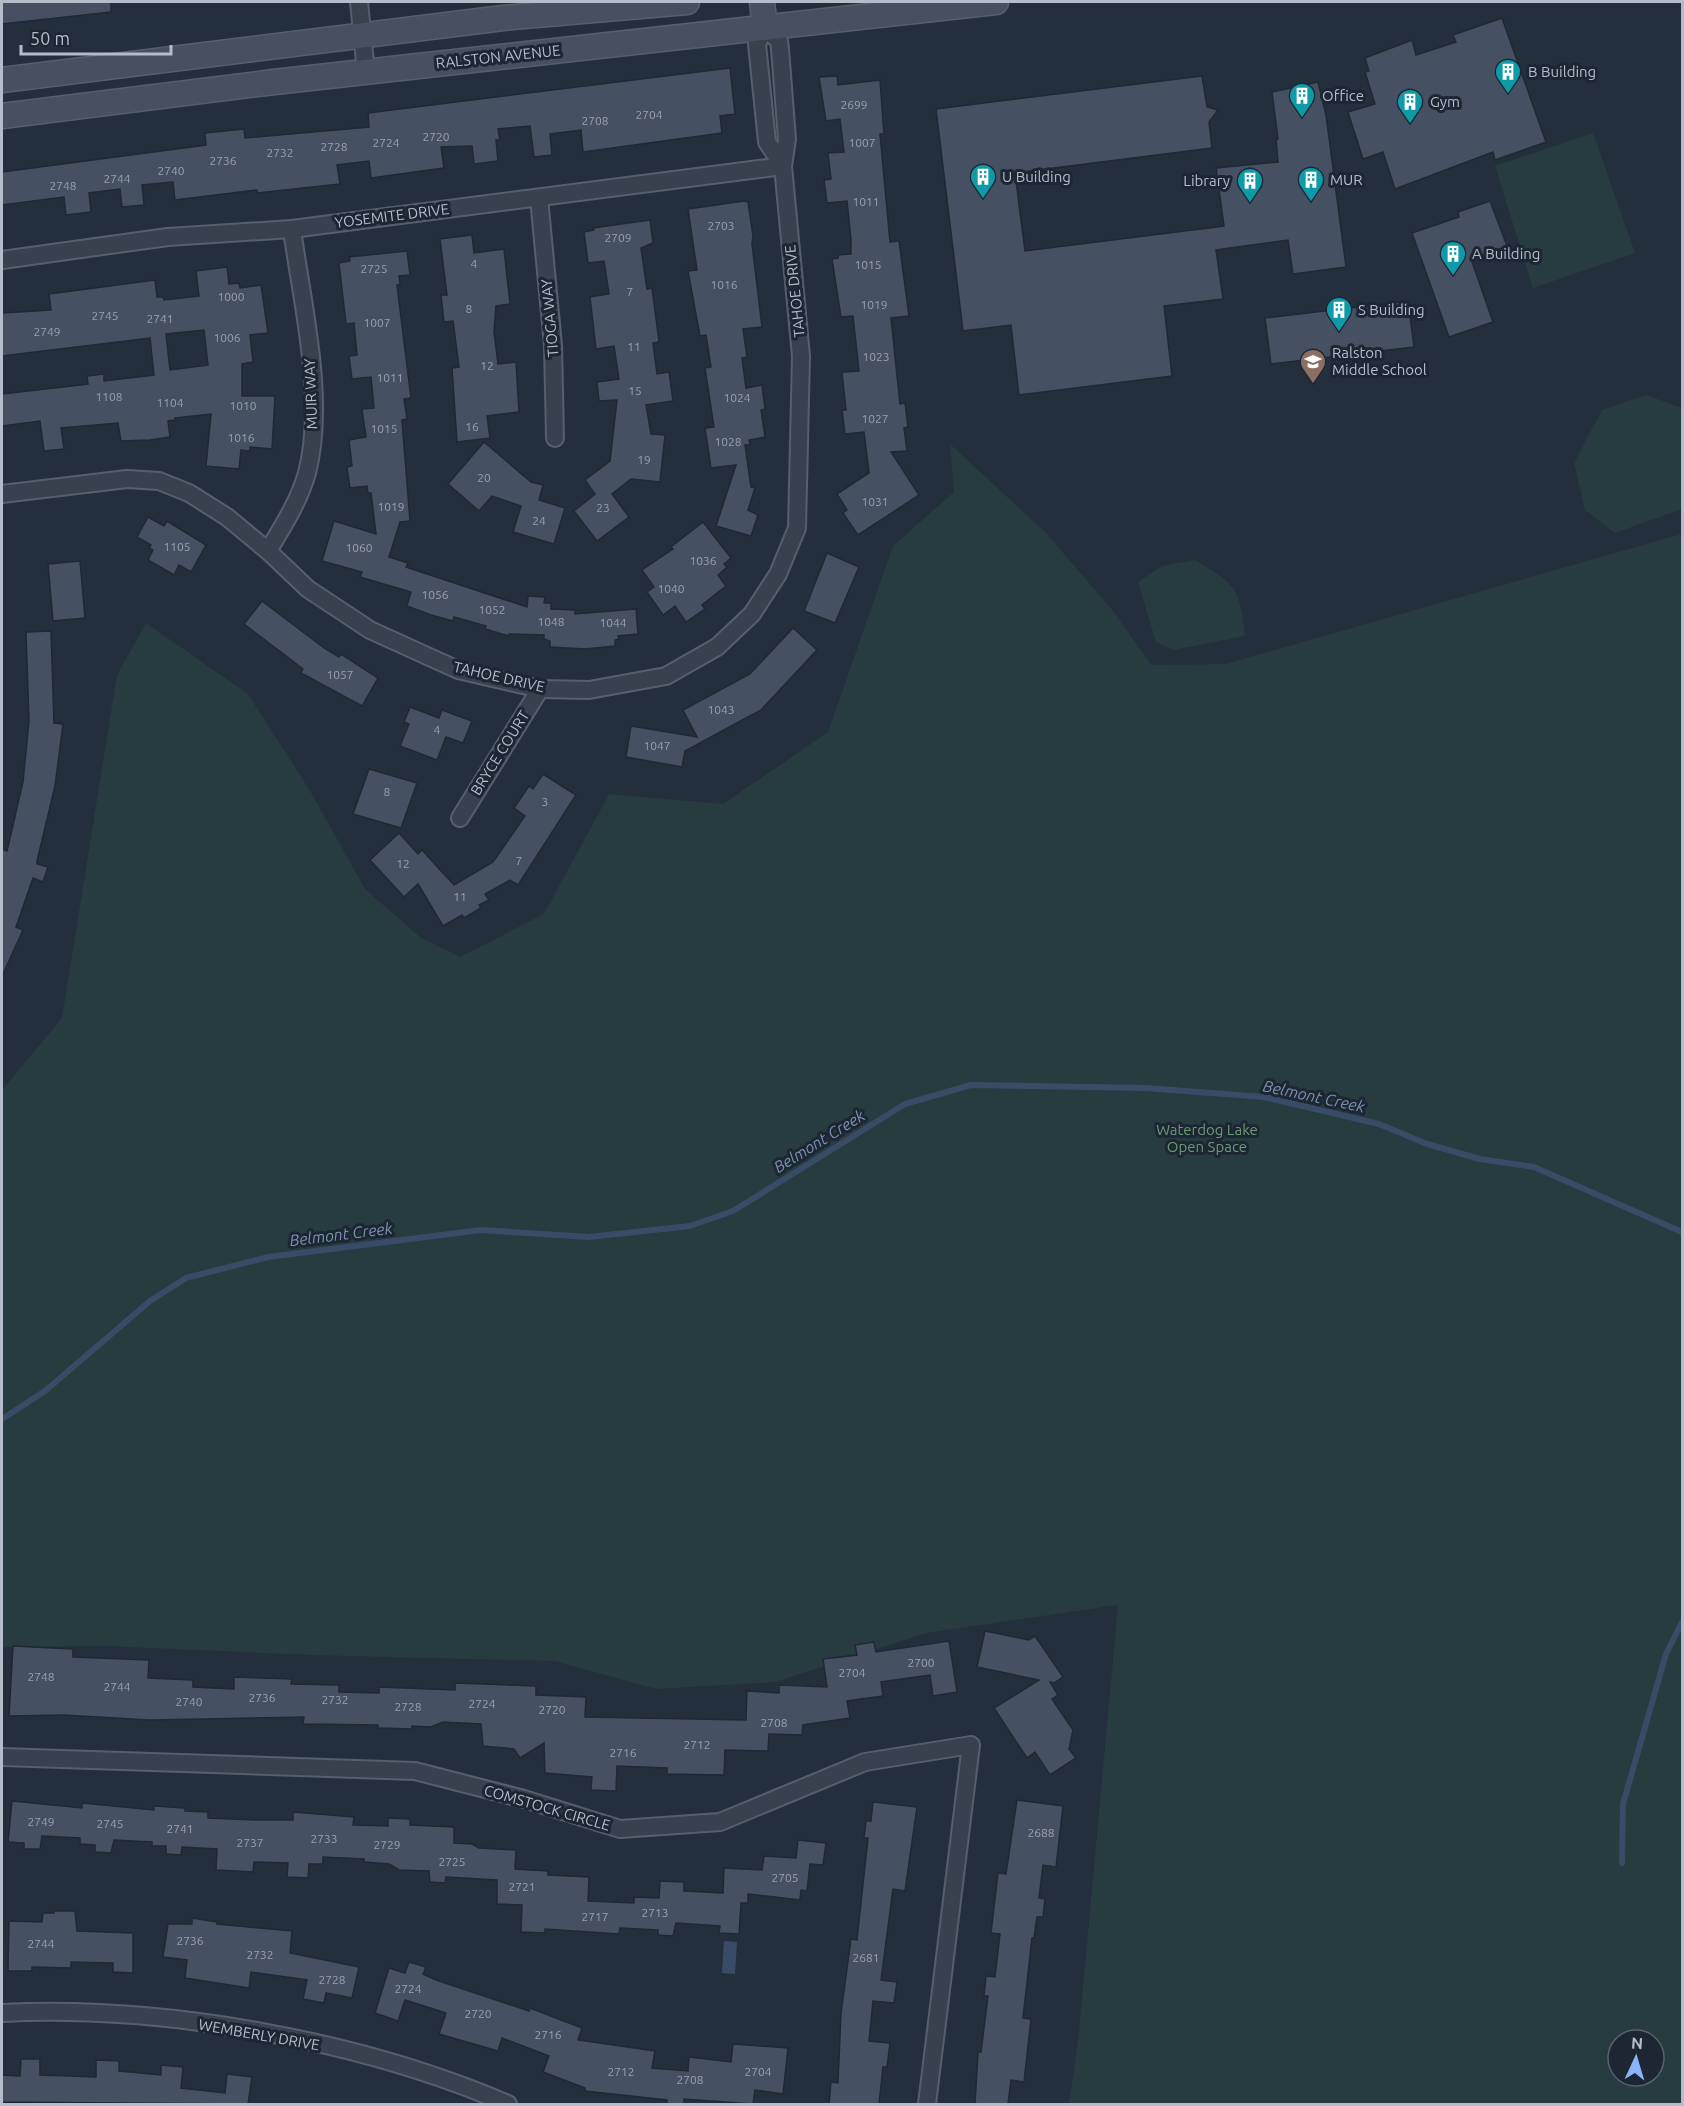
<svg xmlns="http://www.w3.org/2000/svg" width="1684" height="2106" viewBox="0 0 1684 2106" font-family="Ubuntu,sans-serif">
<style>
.green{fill:#263c3f;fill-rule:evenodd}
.water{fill:#394c67}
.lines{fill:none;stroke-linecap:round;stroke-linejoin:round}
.stream{stroke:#394c67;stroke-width:6}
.building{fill:#455162;stroke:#1f2835;stroke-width:1.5;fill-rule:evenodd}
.minor-casing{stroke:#565f6c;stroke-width:20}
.secondary-casing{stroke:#565f6c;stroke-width:27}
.minor{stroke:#38414e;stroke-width:16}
.secondary{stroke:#465061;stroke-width:24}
.labels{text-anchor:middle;stroke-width:6;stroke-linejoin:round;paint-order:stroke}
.number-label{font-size:12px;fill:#98a1af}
.street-label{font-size:15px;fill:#b4bcc9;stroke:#1d2633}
.poi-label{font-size:15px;fill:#b4bcc9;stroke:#1d2633;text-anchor:start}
.park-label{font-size:15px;fill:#6b9a76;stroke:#1d2633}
.water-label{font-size:16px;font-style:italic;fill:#7c92b1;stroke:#1d2633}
</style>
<rect width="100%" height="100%" fill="#242f3e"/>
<g class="green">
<path d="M1593 133 1635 253 1533 288 1495 166Z"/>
<path d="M1646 395 1682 408V509L1615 533 1585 510 1574 463 1602 410Z"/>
<path d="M950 444 1046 533 1113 611 1151 665 1226 664 1682 534V2104H1069L1078 2042 1118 1605 926 1633 775 1682 656 1689 555 1661 311 1655 105 1646 2 1647V1090L62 1018 117 675 146 623 248 694 309 789 365 889 421 938 460 957 544 914 609 794 723 804 828 732 893 546 954 492ZM1618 2040H1654V2076H1618Z"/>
<path d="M1195 560C1236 585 1240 587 1245 636L1173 650 1156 642 1138 582 1162 566Z"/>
</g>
<path class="water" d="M724 1941 737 1942 735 1974 722 1973Z"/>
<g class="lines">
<g class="stream">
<path d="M2 1419 45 1391 150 1301 186 1278 268 1257 481 1230 589 1237 690 1226 733 1211 905 1104 971 1085 1146 1088 1264 1097 1379 1124 1427 1144 1480 1159 1534 1167 1682 1232"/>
<path d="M1622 1863 1623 1804 1666 1654 1682 1622"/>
</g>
</g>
<g class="building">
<path d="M2 2H111V12L2 24Z"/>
<path d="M1502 18 1546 142 1495 160 1493 152 1395 189 1383 152 1363 159 1348 112 1375 104 1365 72 1369 71 1365 58 1412 40 1416 55 1456 42 1453 35Z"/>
<path d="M730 68 735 114 720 116 722 133 583 152 581 130 550 134 552 155 534 157 530 126 498 129 500 140H496L498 161 474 164 472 146 441 147 444 168 371 178 369 161 337 165 340 184 257 193V190L175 200 173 182 142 185 144 205 122 207 120 189 89 193 91 212 66 215 64 197 2 205V172L206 145 205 133 244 129 245 138 369 127 368 113Z"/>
<path d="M837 76 838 85 880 80 884 134H880L890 242 899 241 909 316 891 318 900 404 905 403 908 427 904 428 907 451 891 452 919 495 858 535 843 513 847 510 837 494 869 473 864 432 845 434 842 410H846L842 372 859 371 853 316 841 317 832 259 838 258V255L851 254V240L847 201 827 203 824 180 831 179 828 153 844 152 840 119 826 121 819 77Z"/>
<path d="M1202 76 1207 107 1218 110 1209 122 1212 148 1015 173 1025 251 1224 226 1216 168 1278 162 1276 139H1278L1272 92 1318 82 1326 115 1346 267 1293 274 1288 240 1216 250 1223 299 1164 306 1172 376 1019 395 1011 325 963 331 936 109Z"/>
<path d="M744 201 748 202 753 236 752 244 762 327 743 329 747 357 742 358 746 388 762 385 765 409 761 410 765 437 749 440 750 445H745L751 487 755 488 748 510 758 515 751 536 716 526 736 465 711 468 705 428 714 427 705 368 711 367 706 335 700 336 688 271 697 270 688 209Z"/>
<path d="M1490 201 1507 246 1471 259 1493 322 1449 337 1412 233 1459 217 1458 212Z"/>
<path d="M650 220 653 243 641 248 647 289 652 288 654 303 659 342 653 343 657 374 669 372 673 401 646 405 651 434 665 435 660 482 631 479 612 494 629 517 597 541 574 511 595 494 585 480 610 461 617 400 599 401 597 382 619 379 614 346 596 349 590 297 609 294 604 261 588 263 584 232 594 230 593 228Z"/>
<path d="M472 235 474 253 504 249 510 304 496 306 494 332 498 364 516 362 519 412 487 416 490 438 457 442 452 368 459 367 453 321 444 322 441 295H447L440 239Z"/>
<path d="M407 251 410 275 399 276 400 285H397L411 398 404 399 407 419 402 420 410 521 400 522 389 557 408 563 406 567 527 607 528 596 545 597 544 603H551V609L575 610V614L636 609 638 634 618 636 619 639 615 640V646L585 649 550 647V641L544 639V635L509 634V636L485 629 486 626 454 617 453 621 431 615 407 606 411 592 360 577 362 572 322 561 334 521 376 534 371 493H368L367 486 350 488 347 467 352 466 349 440 366 437 362 409 374 408 371 377 352 379 349 356 357 355 354 323 346 324 339 263 350 261 349 257Z"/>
<path d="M227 267 229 284 239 283 240 288 261 285 268 333 250 335 253 362 242 364V396H275L272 449 250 447V451L241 450 239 469 206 466 211 414 175 418V420L168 421 170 437 150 440 121 441 118 423 61 428 64 449 44 451 40 421 2 426V394L88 384 87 376 104 374V381L154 375 150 338 2 356V313L51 310 49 294 155 280 157 297H163L164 300 199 296 196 271ZM204 330 208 365 170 370 166 334Z"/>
<path d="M1408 301 1414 347 1271 364 1265 318Z"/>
<path d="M484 442 531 482 543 485 539 500 565 508 554 544 513 532 521 506 492 496 479 511 448 484Z"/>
<path d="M148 517 164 526 167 521 206 545 191 572 179 565 174 575 148 560 153 550 149 548 151 545 137 537Z"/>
<path d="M703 522 731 558 724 564 727 567 718 575 726 586 702 605 705 609 686 622 675 606 663 615 647 592 654 587 642 570 673 549 671 547Z"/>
<path d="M827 553 859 567 835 623 804 611Z"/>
<path d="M80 561 85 618 53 621 48 564Z"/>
<path d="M262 601 324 648 339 657 341 654 378 678 362 706 301 673 303 669 244 624Z"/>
<path d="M793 628 817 650 761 710 685 751 682 767 626 757 631 726 697 737 683 710 750 674Z"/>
<path d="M51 631 54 723 63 724 55 786 37 861V864L48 867 43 882 33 878 16 927 23 930 2 976V849L7 851 23 782 29 721 26 632Z"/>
<path d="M410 707 439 718 442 710 472 721 463 743 446 737 437 760 400 746 409 724 404 722Z"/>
<path d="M369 769 417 783 401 828 353 814Z"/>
<path d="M543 774 576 795 518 885 510 880 485 894 489 900 479 905 481 908 464 918 462 915 443 926 418 884 404 897 370 860 399 833 418 854 422 850 454 885 493 862 525 816 514 808 529 786 533 789Z"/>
<path d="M985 1631 1029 1640 1035 1636 1063 1677 1054 1683 1050 1682 1058 1695 1052 1699 1073 1730 1069 1749 1076 1758 1050 1775 1035 1752 1027 1758 994 1708 1039 1680 977 1667Z"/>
<path d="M949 1641 957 1692 933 1696 930 1675 881 1682 883 1696 847 1701 850 1718 803 1725 802 1735 769 1734 768 1751 725 1750 724 1775 667 1774V1768L617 1766 616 1791 591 1790 592 1777 545 1773 544 1743 520 1758 514 1749 483 1746 481 1724 443 1722 431 1727 412 1726V1729L378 1728V1725L303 1724 304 1717 149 1720 64 1715 9 1716 13 1646 73 1649V1657L149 1660 148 1678 193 1680V1687L234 1689V1677L292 1679 291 1684 339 1685V1692L379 1693V1687L455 1690V1683L536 1686V1695L586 1697 585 1717 746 1720 747 1691 779 1693V1685L827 1687 823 1659 857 1655 855 1645 874 1642 876 1652Z"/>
<path d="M1017 1800 1063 1806 1056 1867 1043 1865 1039 1898 1045 1899 1043 1917H1037L1034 1938H1032L1023 2018 1031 2019 1024 2082 1011 2080 1008 2104H975L978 2052H981L988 1996H984L986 1976 995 1977 1000 1934 991 1933 998 1873 1006 1874Z"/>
<path d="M12 1801 82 1808V1803L154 1810V1806L185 1808V1811L208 1812V1818L257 1820H293V1812L354 1817 353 1825 388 1826V1818L410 1819V1825L454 1827V1843L472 1844 479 1848 516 1850 515 1869 548 1871V1875L589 1877 588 1901 634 1903V1897L659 1898 660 1881 684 1882V1891L723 1893 724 1868 762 1870 764 1856 796 1858 798 1840 826 1843 823 1865 810 1864 807 1891 801 1890 800 1900 748 1894V1903H741L739 1934 719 1933 720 1926 676 1923 673 1936 658 1935V1930L620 1928 619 1934 545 1929V1933L521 1932 522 1905 497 1904V1880L446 1877 445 1883 430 1882 429 1871 399 1870 389 1864 364 1862V1859L323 1857V1864H309L308 1878 287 1877 288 1863 254 1862 253 1872 216 1870 217 1849 182 1847 181 1855 166 1854V1846H152V1842L114 1840 111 1853 95 1852V1845L80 1844V1838L42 1836 40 1849H24V1843L8 1842Z"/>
<path d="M873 1802 917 1807 905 1891 893 1889 881 1980 897 1982 894 2003 873 2001 869 2041 890 2043 887 2067H883L879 2104H829L831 2082 838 2083 841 2013 851 1939 857 1940 868 1838H864L866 1821H871Z"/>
<path d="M54 1911H75L77 1931 133 1933V1973L113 1972V1963L71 1962V1968L32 1967V1971H8L9 1921 42 1922 43 1913H54Z"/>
<path d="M192 1918 217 1922V1924L292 1931 290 1953 359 1967 352 1998 326 1993 324 2003 303 1999 307 1980 251 1972 249 1988 185 1978 187 1960 163 1957 168 1924H192Z"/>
<path d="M409 1962 426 1967 423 1974 436 1980 529 2011 530 2008 582 2028 578 2040 655 2051 652 2068 688 2071 689 2057 731 2062 733 2044 788 2048 783 2094 755 2090 753 2104 684 2099V2104H667V2100L585 2091V2088L543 2072 549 2056 502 2038 498 2051 439 2034 446 2013 405 2000 398 2021 375 2013 389 1968 405 1973Z"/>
<path d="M21 2059H40V2075L96 2077V2060L119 2061V2071L161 2075V2065L183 2067 181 2088 225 2093 227 2074 252 2077 248 2104 2 2102V2075L20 2076Z"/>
</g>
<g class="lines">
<defs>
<g id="minor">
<path d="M359 2 366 72"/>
<path d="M539 198 553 345 555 438"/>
<path d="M2 260 168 237 292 229 783 166"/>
<path d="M2 494 127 479 159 481 189 493 227 517 268 551 308 589 370 630 458 670 540 689 589 690 666 676 717 647 752 614 778 574 797 528 801 356 783 166 787 139 780 49 779 41 765 28 757 44 767 142 783 166"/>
<path d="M268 551C283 526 299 501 307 473 326 398 302 304 292 229"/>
<path d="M460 818 540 689"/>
<path d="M2 1757 415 1771 524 1799 620 1829 720 1822 865 1762 971 1745 927 2104"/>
<path d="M2 2013C164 2005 359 2040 508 2104"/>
</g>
<g id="secondary">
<path d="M762 2 765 28"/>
<path d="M2 80 503 18 687 2"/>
<path d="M2 116 274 82 996 2"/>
</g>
</defs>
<use href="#minor" class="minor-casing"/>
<use href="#secondary" class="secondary-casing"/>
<use href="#minor" class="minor"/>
<use href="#secondary" class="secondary"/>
</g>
<defs>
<symbol id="building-pin" viewBox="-11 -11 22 30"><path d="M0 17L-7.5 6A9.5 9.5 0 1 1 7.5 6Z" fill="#0f9aa8" stroke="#1d2633"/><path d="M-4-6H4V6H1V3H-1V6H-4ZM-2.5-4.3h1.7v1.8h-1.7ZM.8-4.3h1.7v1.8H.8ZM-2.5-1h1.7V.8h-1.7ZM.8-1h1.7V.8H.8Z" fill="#fff"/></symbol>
<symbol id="school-pin" viewBox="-11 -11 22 30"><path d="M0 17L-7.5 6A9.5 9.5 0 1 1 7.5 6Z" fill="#8d6e63" stroke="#1d2633"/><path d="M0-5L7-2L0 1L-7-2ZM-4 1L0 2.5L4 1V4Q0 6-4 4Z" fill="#fff"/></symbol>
</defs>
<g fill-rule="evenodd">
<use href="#building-pin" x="1493" y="57" width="30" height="40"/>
<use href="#building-pin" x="1287" y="81" width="30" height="40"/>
<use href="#building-pin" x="1395" y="87" width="30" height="40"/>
<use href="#building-pin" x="968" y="162" width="30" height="40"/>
<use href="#building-pin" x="1296" y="165" width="30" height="40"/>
<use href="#building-pin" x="1235" y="166" width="30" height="40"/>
<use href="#building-pin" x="1438" y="239" width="30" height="40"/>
<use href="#building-pin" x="1324" y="295" width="30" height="40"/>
<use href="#school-pin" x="1298" y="347" width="30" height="40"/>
</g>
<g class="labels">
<g class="number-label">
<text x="854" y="109">2699</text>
<text x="649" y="119">2704</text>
<text x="595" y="125">2708</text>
<text x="436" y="141">2720</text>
<text x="386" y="147">2724</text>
<text x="862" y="147">1007</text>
<text x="334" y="151">2728</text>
<text x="280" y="157">2732</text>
<text x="223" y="165">2736</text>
<text x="171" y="175">2740</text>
<text x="117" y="183">2744</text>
<text x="63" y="190">2748</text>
<text x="866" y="206">1011</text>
<text x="721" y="230">2703</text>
<text x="618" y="242">2709</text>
<text x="474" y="268">4</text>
<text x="868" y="269">1015</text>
<text x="374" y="273">2725</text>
<text x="724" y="289">1016</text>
<text x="630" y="296">7</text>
<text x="231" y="301">1000</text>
<text x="874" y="309">1019</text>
<text x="469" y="313">8</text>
<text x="105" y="320">2745</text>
<text x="160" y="323">2741</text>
<text x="377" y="327">1007</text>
<text x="47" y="336">2749</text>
<text x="227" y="342">1006</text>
<text x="634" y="351">11</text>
<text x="876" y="361">1023</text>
<text x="487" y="370">12</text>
<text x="390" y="382">1011</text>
<text x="635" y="395">15</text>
<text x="109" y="401">1108</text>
<text x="737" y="402">1024</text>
<text x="170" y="407">1104</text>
<text x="243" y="410">1010</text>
<text x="875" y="423">1027</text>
<text x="472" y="431">16</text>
<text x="384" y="433">1015</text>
<text x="241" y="442">1016</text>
<text x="728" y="446">1028</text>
<text x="644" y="464">19</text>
<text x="484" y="482">20</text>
<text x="875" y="506">1031</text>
<text x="391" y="511">1019</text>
<text x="603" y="512">23</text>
<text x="539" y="525">24</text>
<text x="177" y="551">1105</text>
<text x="359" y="552">1060</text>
<text x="703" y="565">1036</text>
<text x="671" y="593">1040</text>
<text x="435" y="599">1056</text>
<text x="492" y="614">1052</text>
<text x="551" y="626">1048</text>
<text x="613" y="627">1044</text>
<text x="340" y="679">1057</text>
<text x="721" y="714">1043</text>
<text x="437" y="734">4</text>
<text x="657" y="750">1047</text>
<text x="387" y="796">8</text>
<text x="545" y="806">3</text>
<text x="519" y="865">7</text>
<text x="403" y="868">12</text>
<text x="460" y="901">11</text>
<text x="921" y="1667">2700</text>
<text x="852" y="1677">2704</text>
<text x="41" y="1681">2748</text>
<text x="117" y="1691">2744</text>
<text x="262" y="1702">2736</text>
<text x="335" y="1704">2732</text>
<text x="189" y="1706">2740</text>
<text x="482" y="1708">2724</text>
<text x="408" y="1711">2728</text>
<text x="552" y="1714">2720</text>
<text x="774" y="1727">2708</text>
<text x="697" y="1749">2712</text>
<text x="623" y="1757">2716</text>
<text x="41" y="1826">2749</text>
<text x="110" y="1828">2745</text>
<text x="180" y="1833">2741</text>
<text x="1041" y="1837">2688</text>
<text x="324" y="1843">2733</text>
<text x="250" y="1847">2737</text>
<text x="387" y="1849">2729</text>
<text x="452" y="1866">2725</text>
<text x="785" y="1882">2705</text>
<text x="522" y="1891">2721</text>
<text x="655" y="1917">2713</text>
<text x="595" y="1921">2717</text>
<text x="190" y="1945">2736</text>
<text x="41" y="1948">2744</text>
<text x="260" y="1959">2732</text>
<text x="866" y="1962">2681</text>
<text x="332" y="1984">2728</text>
<text x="408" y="1993">2724</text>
<text x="478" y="2018">2720</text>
<text x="548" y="2039">2716</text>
<text x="621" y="2076">2712</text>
<text x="758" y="2076">2704</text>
<text x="690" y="2084">2708</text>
</g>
<g class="street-label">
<text transform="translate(498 57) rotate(-6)" y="5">RALSTON AVENUE</text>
<text transform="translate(392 216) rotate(-7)" y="5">YOSEMITE DRIVE</text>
<text transform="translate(795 291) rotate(-96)" y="5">TAHOE DRIVE</text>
<text transform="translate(550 318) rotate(-95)" y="5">TIOGA WAY</text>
<text transform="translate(311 394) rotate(-92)" y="5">MUIR WAY</text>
<text transform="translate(499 677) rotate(13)" y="5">TAHOE DRIVE</text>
<text transform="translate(500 753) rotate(-58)" y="5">BRYCE COURT</text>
<text transform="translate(547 1808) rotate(16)" y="5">COMSTOCK CIRCLE</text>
<text transform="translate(259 2035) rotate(10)" y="5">WEMBERLY DRIVE</text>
</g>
<g class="poi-label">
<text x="1528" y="77">B Building</text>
<text x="1322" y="101">Office</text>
<text x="1430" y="107">Gym</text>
<text x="1002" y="182">U Building</text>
<text x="1330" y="185">MUR</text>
<text x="1230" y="186" text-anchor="end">Library</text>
<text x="1472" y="259">A Building</text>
<text x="1358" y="315">S Building</text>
<text x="1332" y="358">Ralston<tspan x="1332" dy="17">Middle School</tspan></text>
</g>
<g class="park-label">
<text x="1207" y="1135">Waterdog Lake<tspan x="1207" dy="17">Open Space</tspan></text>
</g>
<g class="water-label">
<text transform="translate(1314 1096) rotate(12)" y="6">Belmont Creek</text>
<text transform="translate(819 1141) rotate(-32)" y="6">Belmont Creek</text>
<text transform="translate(341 1234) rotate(-7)" y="6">Belmont Creek</text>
</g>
</g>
<rect width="1684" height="2106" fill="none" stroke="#b4bcc9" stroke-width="6"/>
<g transform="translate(1636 2058) rotate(4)"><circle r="28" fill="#1d2633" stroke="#59626f" stroke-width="1.5"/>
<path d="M0-4.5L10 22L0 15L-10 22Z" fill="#8ab4f8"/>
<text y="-9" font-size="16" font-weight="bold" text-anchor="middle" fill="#b4bcc9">N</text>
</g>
<path d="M21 45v9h150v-9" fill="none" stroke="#b4bcc9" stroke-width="3"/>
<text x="30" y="45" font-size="18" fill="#b4bcc9" stroke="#1d2633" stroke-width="4.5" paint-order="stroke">50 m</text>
</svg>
